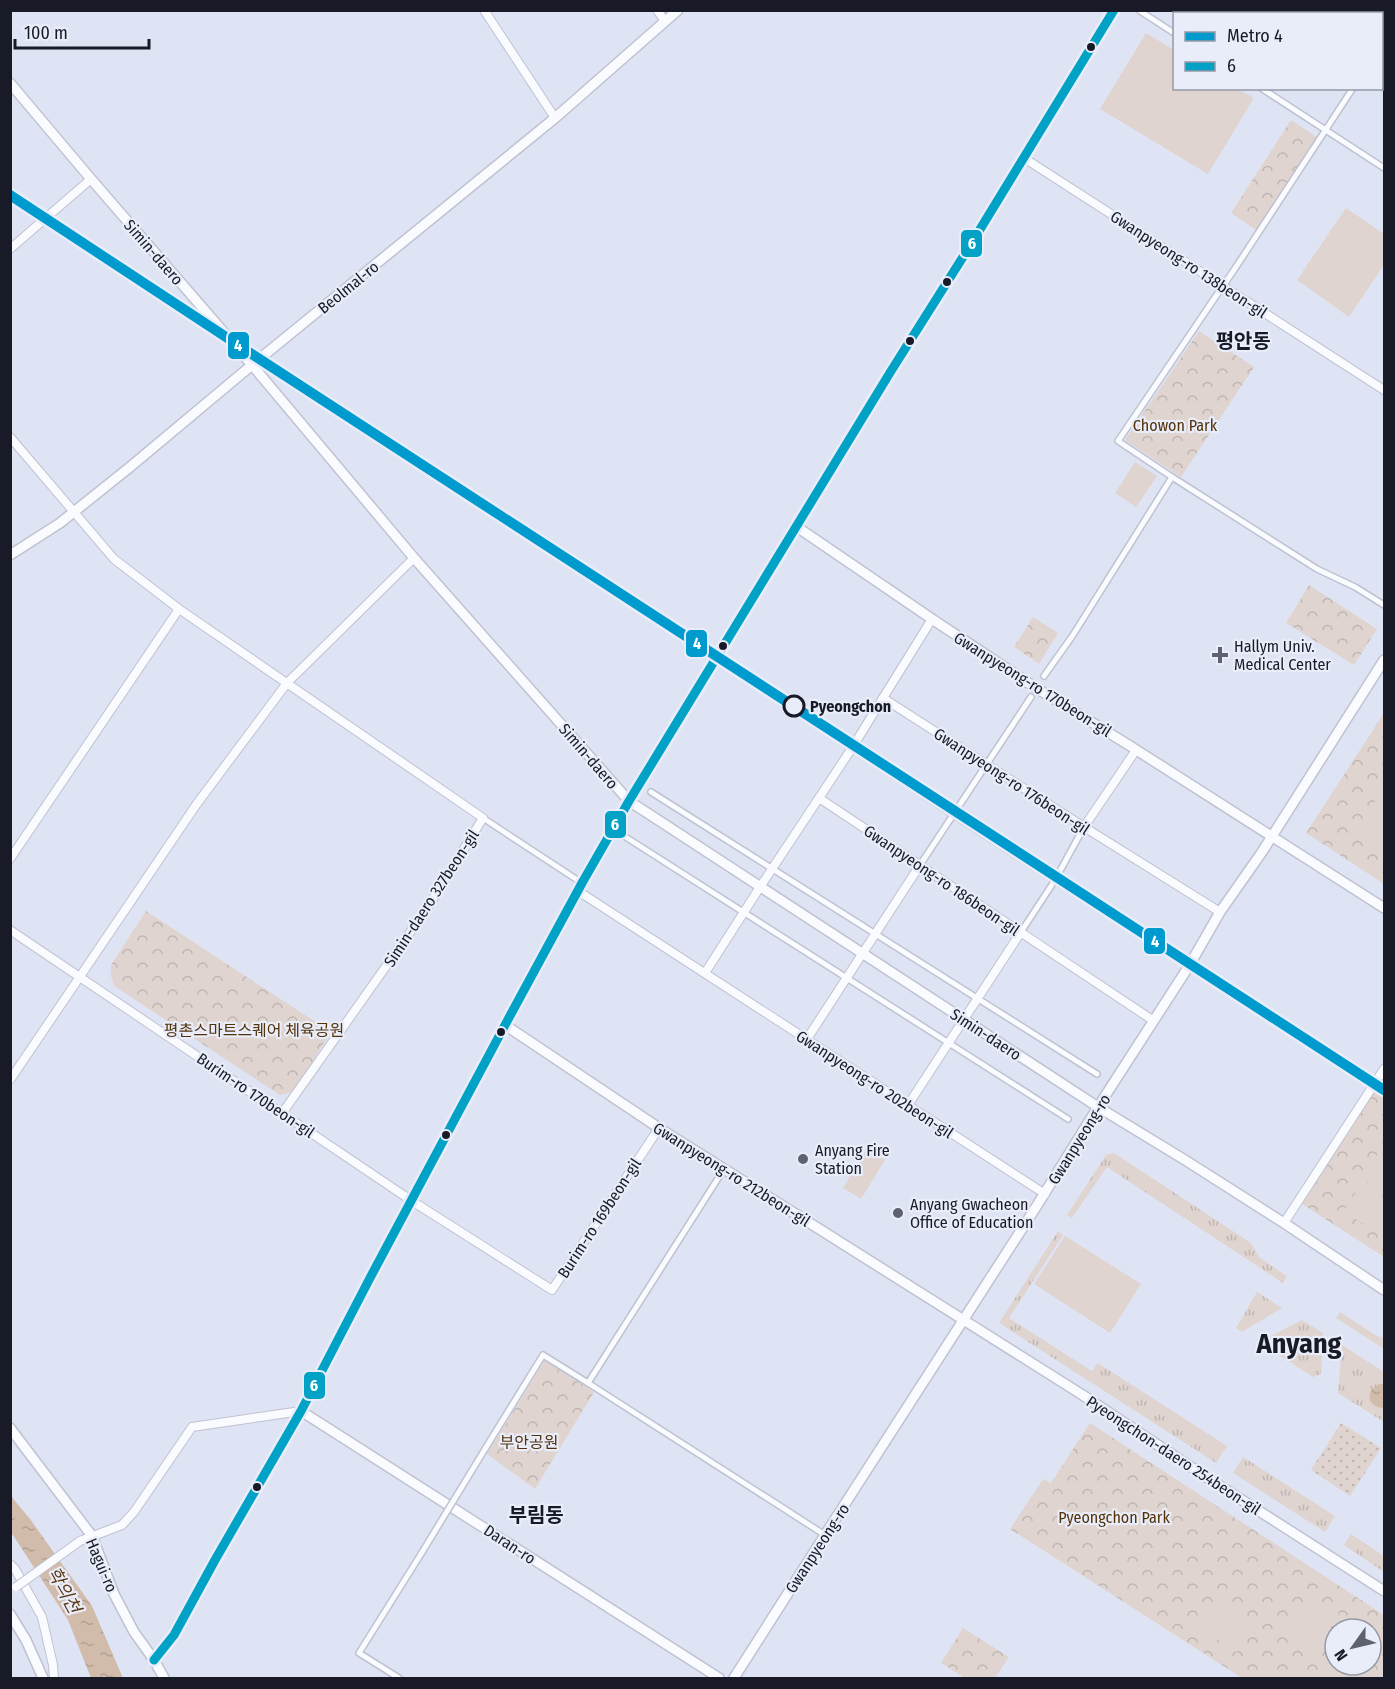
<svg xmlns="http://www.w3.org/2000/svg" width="1395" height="1689" viewBox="0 0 1395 1689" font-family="'Fira Sans Condensed','Noto Sans KR',sans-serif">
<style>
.grass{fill:url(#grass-tufts)}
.park{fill:url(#park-crowns);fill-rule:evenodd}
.garden{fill:url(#garden-dots)}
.pitch{fill:#dfd4cf}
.water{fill:url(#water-ripples)}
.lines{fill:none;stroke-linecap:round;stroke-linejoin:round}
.pedestrian-tunnel{stroke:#b7bccc;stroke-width:5;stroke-dasharray:5 2.5;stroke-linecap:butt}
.pedestrian-casing{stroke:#bfc2d0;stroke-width:8}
.minor-casing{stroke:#bfc2d0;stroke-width:10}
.tertiary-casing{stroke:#bfc2d0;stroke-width:12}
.pedestrian{stroke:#fafbfe;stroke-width:5}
.minor{stroke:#fafbfe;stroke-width:8}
.tertiary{stroke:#fafbfe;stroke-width:9}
.pedestrian-bridge-casing{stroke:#bfc2d0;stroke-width:8;stroke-linecap:butt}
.minor-bridge-casing{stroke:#bfc2d0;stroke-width:10;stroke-linecap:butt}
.pedestrian-bridge{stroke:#fafbfe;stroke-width:5}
.minor-bridge{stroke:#fafbfe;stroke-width:8}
.bus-1-casing{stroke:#e9edfa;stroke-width:14}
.bus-1{stroke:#01a2c6;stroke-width:9}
.metro-1-casing{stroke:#e9edfa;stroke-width:15}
.metro-1{stroke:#009bce;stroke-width:10}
.bus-dot{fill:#181b27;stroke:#e9edfa;stroke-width:2}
.poi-dot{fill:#5e616f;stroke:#e9edfa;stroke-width:2}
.stop-dot{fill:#e9edfa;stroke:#181b27;stroke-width:3}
.labels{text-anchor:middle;stroke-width:4.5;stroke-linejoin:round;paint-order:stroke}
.street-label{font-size:16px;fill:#181b27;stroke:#e9edfa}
.park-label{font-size:16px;fill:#53320a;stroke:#e9edfa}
.poi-label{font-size:16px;fill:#181b27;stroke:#e9edfa;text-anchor:start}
.stop-label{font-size:16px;font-weight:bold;fill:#181b27;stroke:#e9edfa;text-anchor:start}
.water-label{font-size:18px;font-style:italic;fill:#5a3812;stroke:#e9edfa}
.quarter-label{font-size:20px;font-weight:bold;fill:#181b27;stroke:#e9edfa}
.town-label{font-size:28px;font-weight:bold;fill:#181b27;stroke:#e9edfa}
.line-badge{stroke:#e9edfa;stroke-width:2}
.badge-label{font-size:16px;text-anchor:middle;font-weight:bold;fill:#fff}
</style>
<defs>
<pattern id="grass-tufts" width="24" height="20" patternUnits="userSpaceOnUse" patternTransform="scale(1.5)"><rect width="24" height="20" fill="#dfd4cf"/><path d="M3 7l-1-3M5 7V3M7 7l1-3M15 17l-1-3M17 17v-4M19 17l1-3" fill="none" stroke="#bfb5b2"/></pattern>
<pattern id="park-crowns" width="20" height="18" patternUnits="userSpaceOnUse" patternTransform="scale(1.5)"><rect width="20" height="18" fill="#dfd4cf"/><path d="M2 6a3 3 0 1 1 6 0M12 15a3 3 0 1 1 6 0" fill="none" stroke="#bfb5b2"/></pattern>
<pattern id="garden-dots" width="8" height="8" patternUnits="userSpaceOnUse" patternTransform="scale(1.5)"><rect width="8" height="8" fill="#dfd4cf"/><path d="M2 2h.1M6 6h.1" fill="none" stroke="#bfb5b2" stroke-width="1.8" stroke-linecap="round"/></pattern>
<pattern id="water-ripples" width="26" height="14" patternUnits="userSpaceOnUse" patternTransform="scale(1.5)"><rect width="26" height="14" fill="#d1bbaa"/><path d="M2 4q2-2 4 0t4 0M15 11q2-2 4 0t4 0" fill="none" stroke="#b3a092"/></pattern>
</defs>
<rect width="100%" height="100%" fill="#dfe4f5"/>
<g class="grass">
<path d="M1114 1153 1251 1243 1260 1258 1287 1276 1283 1283 1107 1167 1072 1218 1067 1215 1106 1155Z"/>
<path d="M1058 1231 1063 1235 1009 1318 1092 1371 1098 1363 1227 1446 1216 1463 999 1323Z"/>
<path d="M1257 1292 1282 1308 1242 1332 1236 1328Z"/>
<path d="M1340 1312 1377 1336 1384 1338V1349L1336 1318Z"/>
<path d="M1302 1320 1323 1333 1321 1374 1313 1377 1265 1346V1339Z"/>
<path d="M1342 1345 1384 1372V1422L1338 1393Z"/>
<path d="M1243 1457 1335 1516 1325 1532 1233 1473Z"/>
<path d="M1351 1534 1384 1556V1572L1344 1545Z"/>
</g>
<g class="park">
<path d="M1291 120 1317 137 1256 230 1231 213Z"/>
<path d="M1199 331 1254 367 1181 477 1125 440Z"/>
<path d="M1309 585 1377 629 1354 665 1286 623Z"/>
<path d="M1033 617 1058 633 1039 664 1014 647Z"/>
<path d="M1384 713V884L1306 833Z"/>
<path d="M146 911 331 1032 293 1092 280 1095 114 986 111 976V965Z"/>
<path d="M1384 1076V1257L1302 1204Z"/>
<path d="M545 1360 594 1392 535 1489 487 1454Z"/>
<path d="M1090 1423 1384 1615V1678H1242L1010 1529 1043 1479 1051 1483ZM1335 1629H1371V1665H1335Z"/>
<path d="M963 1628 1009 1657 995 1678H965L941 1663Z"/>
</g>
<path class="garden" d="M1341 1423 1381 1448 1350 1496 1311 1470Z"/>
<g class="pitch">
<path d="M1146 33 1174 50V88L1238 89 1254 98 1208 174 1100 109Z"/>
<path d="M1346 208 1384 234V265L1349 317 1297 280Z"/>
<path d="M1135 462 1157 476 1136 507 1115 493Z"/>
<path d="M1384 786V821L1369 811Z"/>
<path d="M1372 816 1384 824V855L1358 838Z"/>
<path d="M1384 1143V1193L1362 1179Z"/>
<path d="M867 1149 885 1160 861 1199 843 1188Z"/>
<path d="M1359 1187 1384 1203V1238L1344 1211Z"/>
<path d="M1065 1236 1141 1284 1110 1333 1034 1284Z"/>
<path d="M1311 1596 1339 1614 1314 1654 1286 1635Z"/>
<path d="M1211 1601 1252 1627 1237 1652 1195 1626Z"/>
</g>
<g class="water">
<path d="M1380 1384H1384V1408C1367 1408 1364 1390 1380 1384Z"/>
<path d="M10 1495 30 1519 92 1606 123 1678H91L68 1620 11 1532Z"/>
</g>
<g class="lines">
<path class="pedestrian-tunnel" d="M1171 955 1203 974"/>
<defs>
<g id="pedestrian">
<path d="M1140 11 1174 33"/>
<path d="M1382 45 1384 40"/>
<path d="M1261 88 1384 168"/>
<path d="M1236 267 1353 88"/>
<path d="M1214 299 1118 441 1172 477 1317 569 1355 587 1384 605"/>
<path d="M729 665 952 814 1171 955"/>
<path d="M1044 676 1073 635 1172 477"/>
<path d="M651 792 1097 1074"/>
<path d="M483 818 582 883"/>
<path d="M624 836 1068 1119"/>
<path d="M920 865 1031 697"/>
<path d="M1021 932 1055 880 1084 827"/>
<path d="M1203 974 1373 1086"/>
<path d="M724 1169 588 1383 825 1535"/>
<path d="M485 1449 543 1355 588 1383"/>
<path d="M399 1678 359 1653 421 1554"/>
</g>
<g id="minor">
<path d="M484 10 555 118"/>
<path d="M657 10 665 21"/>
<path d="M1024 158 1384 390"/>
<path d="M10 249 91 179"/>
<path d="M10 437 114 559 179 609 483 818 428 907 283 1112"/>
<path d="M932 619 883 698 1084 827 1220 912"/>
<path d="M819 798 852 748 883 698"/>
<path d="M1084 827 1136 750"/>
<path d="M10 859 179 609"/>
<path d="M578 891 1045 1194"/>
<path d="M10 930 412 1201 552 1290 659 1128"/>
<path d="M705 973 760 887 819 798 1154 1021"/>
<path d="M807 1039 920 865"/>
<path d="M10 1080 196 805 287 683 414 558"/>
<path d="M908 1105 1021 932"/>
<path d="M1284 1223 1384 1069"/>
<path d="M80 1541 122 1525 134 1512 192 1427 301 1411"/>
<path d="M10 1564 15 1569 42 1617 53 1665 54 1678"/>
</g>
<g id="tertiary">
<path d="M10 83 91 179 252 365 414 558 629 801 1098 1107 1185 1160 1284 1223 1384 1290"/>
<path d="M797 527 932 619 1036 688 1127 744 1384 908"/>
<path d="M10 555 60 523 130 467 252 365 555 118 678 10"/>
<path d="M505 1025 659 1128 1081 1394 1206 1477 1384 1591"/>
<path d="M301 1411 719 1678"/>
<path d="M10 1428 92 1536 114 1594 134 1632 154 1660 164 1678"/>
<path d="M10 1614 26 1640 43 1678"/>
<path d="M154 1660 174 1635 215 1560 301 1411 371 1276 412 1201 505 1025 582 883 629 801 891 371 968 249 1114 10"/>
<path d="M734 1678 825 1535 1036 1207 1098 1107 1189 966 1220 912 1262 852 1384 660"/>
</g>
</defs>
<use href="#pedestrian" class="pedestrian-casing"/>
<use href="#minor" class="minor-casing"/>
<use href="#tertiary" class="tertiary-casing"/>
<use href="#pedestrian" class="pedestrian"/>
<use href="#minor" class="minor"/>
<use href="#tertiary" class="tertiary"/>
<defs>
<g id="pedestrian-bridge">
<path d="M1214 299 1236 267"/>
<path d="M421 1554 485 1449"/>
</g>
<path id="minor-bridge" d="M16 1587 80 1541"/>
</defs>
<use href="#pedestrian-bridge" class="pedestrian-bridge-casing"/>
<use href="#minor-bridge" class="minor-bridge-casing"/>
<use href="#pedestrian-bridge" class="pedestrian-bridge"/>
<use href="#minor-bridge" class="minor-bridge"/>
<defs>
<path id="bus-1" d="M154 1660 174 1635 215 1560 301 1411 371 1276 505 1025 582 883 629 801 891 371 968 249 1114 10"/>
</defs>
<use href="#bus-1" class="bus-1-casing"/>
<use href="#bus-1" class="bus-1"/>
<defs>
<path id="metro-1" d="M10 195 261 360 1384 1090"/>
</defs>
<use href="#metro-1" class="metro-1-casing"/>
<use href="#metro-1" class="metro-1"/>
</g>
<g class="bus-dot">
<circle cx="1091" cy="47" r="5"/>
<circle cx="947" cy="282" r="5"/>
<circle cx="910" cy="341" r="5"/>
<circle cx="723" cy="646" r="5"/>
<circle cx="501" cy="1032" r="5"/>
<circle cx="446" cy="1135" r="5"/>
<circle cx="257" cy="1487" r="5"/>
</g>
<g class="poi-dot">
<path d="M1217 646h6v6h6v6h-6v6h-6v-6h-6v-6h6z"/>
<circle cx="803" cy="1159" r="6"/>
<circle cx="898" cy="1213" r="6"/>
</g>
<circle class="stop-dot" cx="794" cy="706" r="10"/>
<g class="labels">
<g class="street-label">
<text transform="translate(154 252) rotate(49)" y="6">Simin-daero</text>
<text transform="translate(1189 264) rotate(33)" y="6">Gwanpyeong-ro 138beon-gil</text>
<text transform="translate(348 287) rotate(-39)" y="6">Beolmal-ro</text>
<text transform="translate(1033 684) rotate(32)" y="6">Gwanpyeong-ro 170beon-gil</text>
<text transform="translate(589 756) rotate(49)" y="6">Simin-daero</text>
<text transform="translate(1012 781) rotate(33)" y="6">Gwanpyeong-ro 176beon-gil</text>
<text transform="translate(942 880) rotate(34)" y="6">Gwanpyeong-ro 186beon-gil</text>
<text transform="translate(431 898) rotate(-57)" y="6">Simin-daero 327beon-gil</text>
<text transform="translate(986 1034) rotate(33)" y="6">Simin-daero</text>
<text transform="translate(875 1084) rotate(33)" y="6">Gwanpyeong-ro 202beon-gil</text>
<text transform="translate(256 1095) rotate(34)" y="6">Burim-ro 170beon-gil</text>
<text transform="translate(1079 1139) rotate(-58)" y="6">Gwanpyeong-ro</text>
<text transform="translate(732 1174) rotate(32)" y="6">Gwanpyeong-ro 212beon-gil</text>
<text transform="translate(599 1218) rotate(-57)" y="6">Burim-ro 169beon-gil</text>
<text transform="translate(1174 1455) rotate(33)" y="6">Pyeongchon-daero 254beon-gil</text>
<text transform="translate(510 1544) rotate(33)" y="6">Daran-ro</text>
<text transform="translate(817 1548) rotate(-57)" y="6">Gwanpyeong-ro</text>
<text transform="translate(102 1565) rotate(67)" y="6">Hagui-ro</text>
</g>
<g class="park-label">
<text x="1175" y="431">Chowon Park</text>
<text x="254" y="1036">평촌스마트스퀘어 체육공원</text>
<text x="529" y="1448">부안공원</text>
<text x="1114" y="1523">Pyeongchon Park</text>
</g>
<g class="poi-label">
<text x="1234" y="652">Hallym Univ.<tspan x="1234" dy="18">Medical Center</tspan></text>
<text x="815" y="1156">Anyang Fire<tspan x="815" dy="18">Station</tspan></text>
<text x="910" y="1210">Anyang Gwacheon<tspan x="910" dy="18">Office of Education</tspan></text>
</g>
<g class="stop-label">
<text x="810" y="712">Pyeongchon</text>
</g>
<g class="water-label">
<text transform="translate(64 1590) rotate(62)" y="6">학의천</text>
</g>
<g class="quarter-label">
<text x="1243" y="348">평안동</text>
<text x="536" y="1522">부림동</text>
</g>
<g class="town-label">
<text x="1299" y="1353">Anyang</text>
</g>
</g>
<g class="line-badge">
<rect x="960" y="229" width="23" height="29" rx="6" fill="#01a2c6"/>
<rect x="227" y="331" width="23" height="29" rx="6" fill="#009bce"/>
<rect x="685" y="629" width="23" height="29" rx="6" fill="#009bce"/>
<rect x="604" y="810" width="23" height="29" rx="6" fill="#01a2c6"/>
<rect x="1143" y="927" width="23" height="28" rx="6" fill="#009bce"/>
<rect x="303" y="1371" width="23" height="29" rx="6" fill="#01a2c6"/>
</g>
<g class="badge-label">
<text x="972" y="249">6</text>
<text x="238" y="351">4</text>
<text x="697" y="649">4</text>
<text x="615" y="830">6</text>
<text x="1155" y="947">4</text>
<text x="314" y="1391">6</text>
</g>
<rect width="1395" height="1689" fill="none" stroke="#181b27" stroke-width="24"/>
<rect x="1173" y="12" width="210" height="78" fill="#e9edfa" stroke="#9599a6" stroke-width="1.5"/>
<rect x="1185" y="32" width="30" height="9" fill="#009bce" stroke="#9599a6" stroke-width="1.5"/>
<text x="1227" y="42" font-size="18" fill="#181b27">Metro 4</text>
<rect x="1185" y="62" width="30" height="9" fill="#01a2c6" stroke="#9599a6" stroke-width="1.5"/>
<text x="1227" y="72" font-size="18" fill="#181b27">6</text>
<g transform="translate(1353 1647) rotate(236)"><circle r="28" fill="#e9edfa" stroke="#9599a6" stroke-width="1.5"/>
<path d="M0-4.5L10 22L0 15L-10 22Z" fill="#5e616f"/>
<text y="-9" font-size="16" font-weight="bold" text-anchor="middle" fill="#181b27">N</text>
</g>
<path d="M15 39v9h134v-9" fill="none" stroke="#181b27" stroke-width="3"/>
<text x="24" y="39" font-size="18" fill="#181b27" stroke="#e9edfa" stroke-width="4.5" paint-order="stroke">100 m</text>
</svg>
